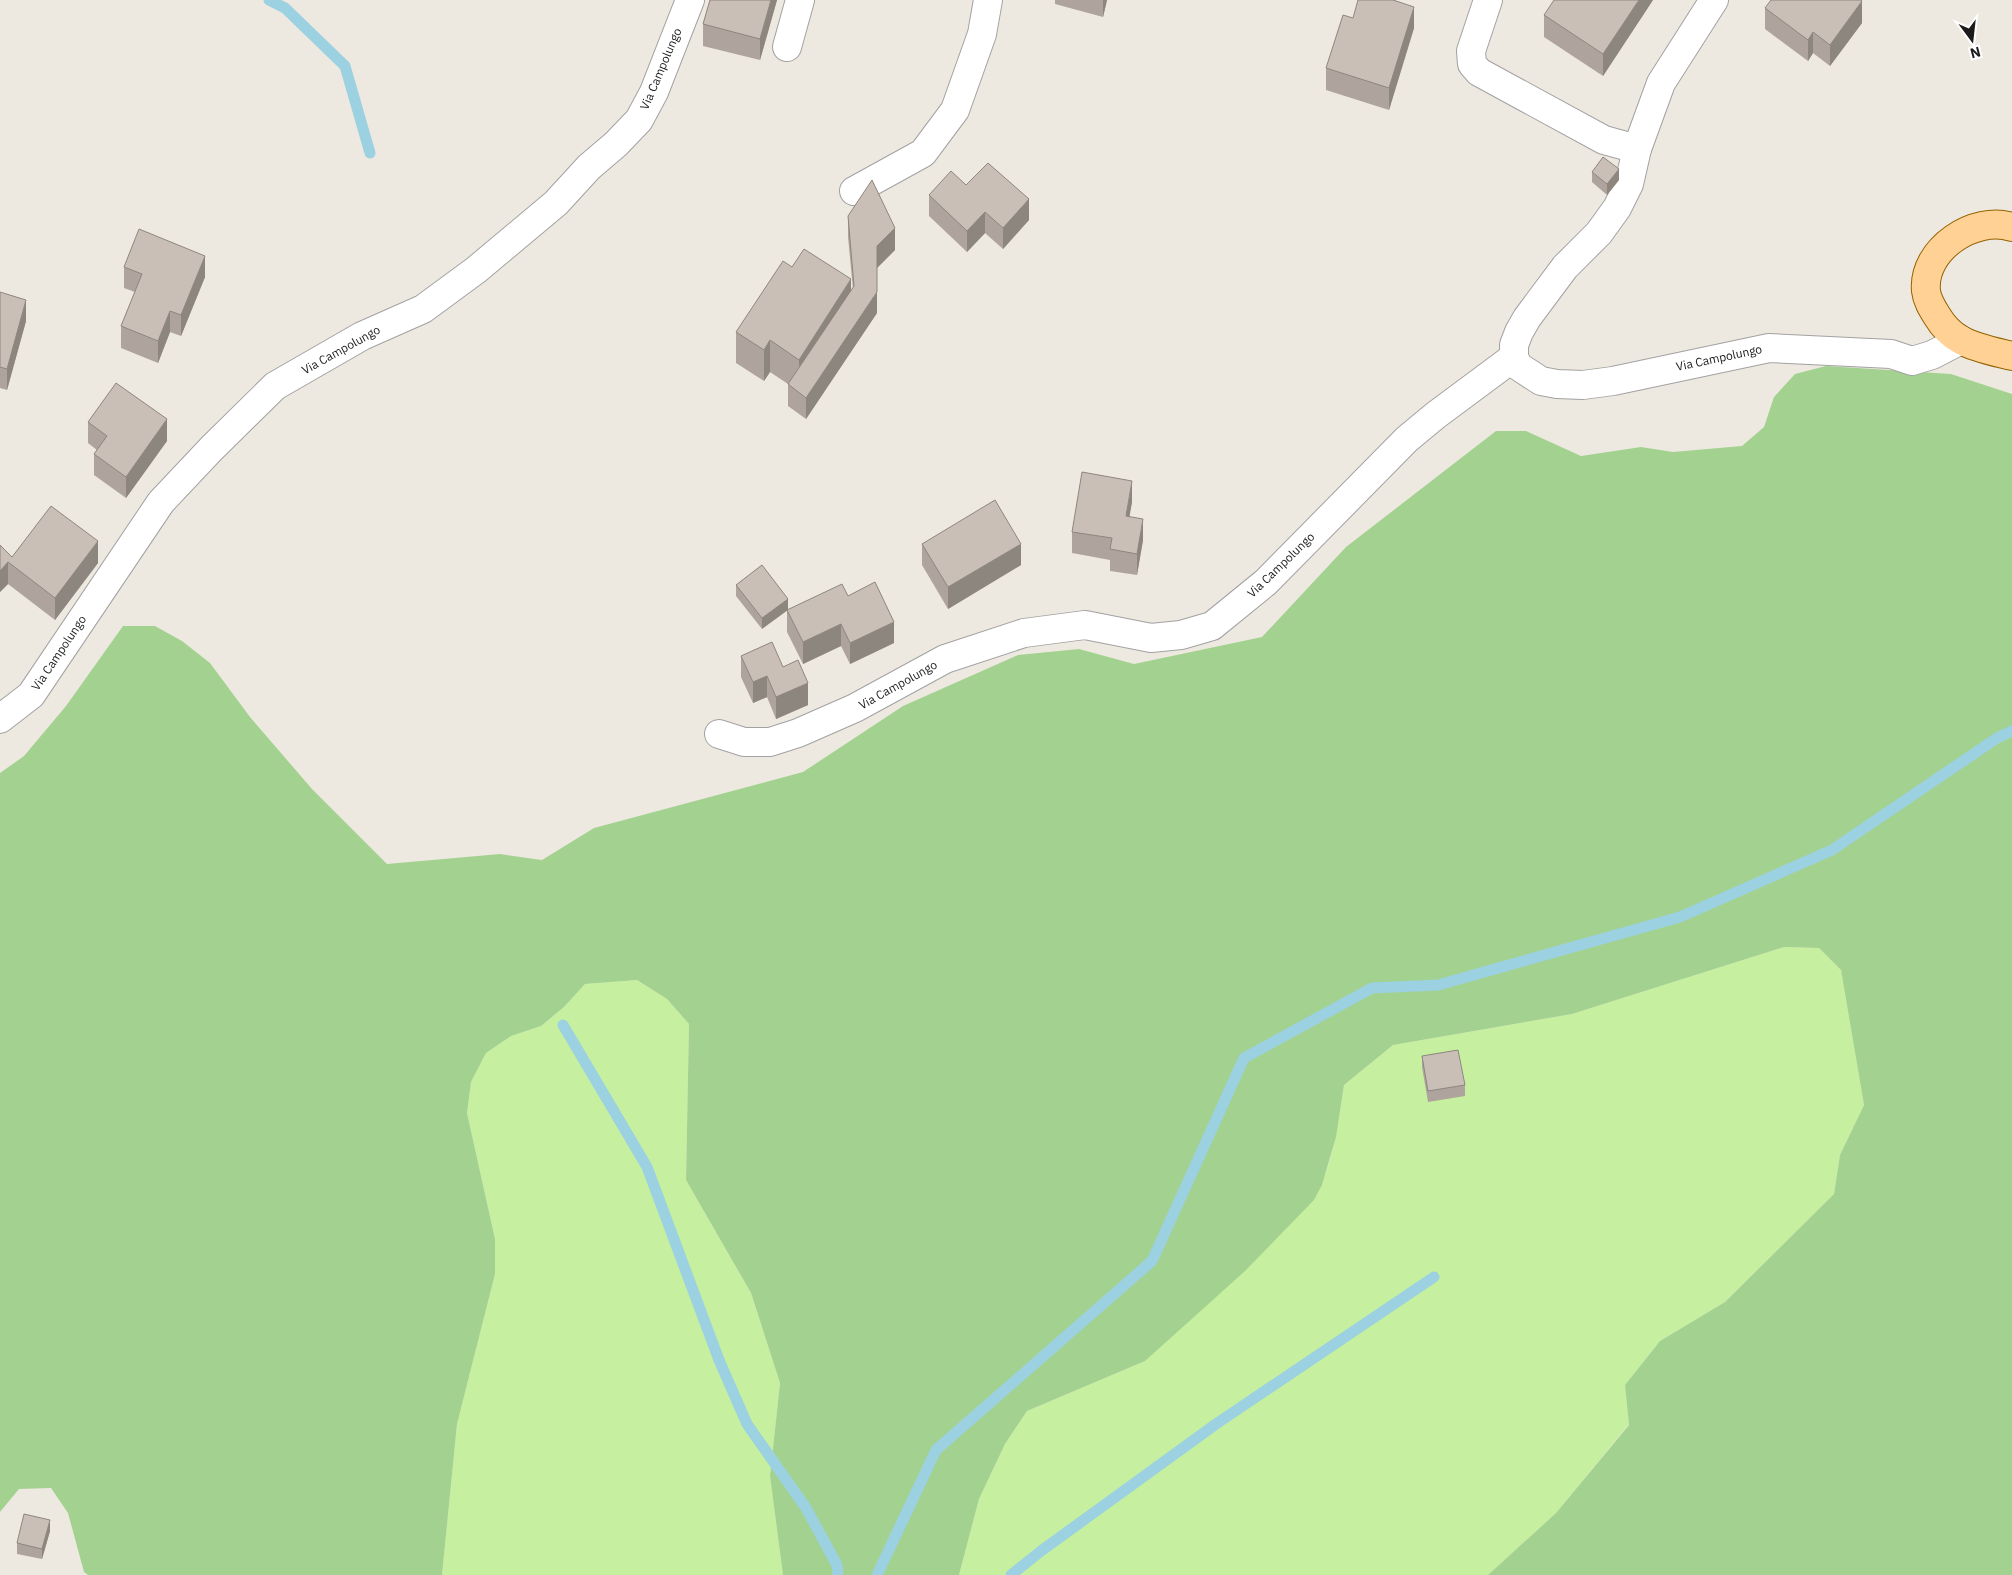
<svg xmlns="http://www.w3.org/2000/svg" width="2012" height="1575" viewBox="0 0 2012 1575" font-family="'IBM Plex Sans',sans-serif">
<style>
.grass{fill:#c6ef9f}
.forest{fill:#a3d290}
.lines{fill:none;stroke-linecap:round;stroke-linejoin:round}
.stream{stroke:#9bd1e1;stroke-width:11}
.minor-casing{stroke:#a2a2a2;stroke-width:30}
.major-casing{stroke:#936200;stroke-width:30}
.minor{stroke:#fff;stroke-width:28}
.major{stroke:#ffd194;stroke-width:28}
.wall{fill:#aea49d}
.shaded-wall{fill:#8d867f}
.building{fill:#cabfb6;stroke:#8d867f}
.labels{text-anchor:middle;stroke-width:5;stroke-linejoin:round;paint-order:stroke}
.street-label{font-size:12px;fill:#1b1b1b;stroke:#fff}
</style>
<rect width="100%" height="100%" fill="#eee9e0"/>
<g class="grass">
<path d="M1784 947 1819 948 1841 970 1864 1105 1840 1155 1834 1194 1725 1302 1660 1341 1625 1385 1629 1424 1556 1513 1488 1575H959L979 1499 1005 1444 1027 1411 1145 1361 1314 1200C1333 1165 1338 1124 1344 1085L1393 1045 1572 1014Z"/>
<path d="M637 980 667 999 689 1024 686 1180 751 1293 780 1383 770 1476 783 1575H442L457 1424 495 1274V1239L467 1113 471 1082 486 1053 511 1036 541 1026 564 1007 585 984Z"/>
</g>
<path class="forest" d="M1826 366 1951 374 2012 394V1575H1488L1556 1513 1629 1425 1625 1385 1660 1341 1725 1302 1834 1194 1840 1155 1864 1105 1841 970 1819 948 1784 947 1572 1014 1393 1045 1344 1085 1336 1137 1322 1185 1314 1200 1245 1271 1145 1361 1027 1411 1005 1444 979 1499 959 1575H783L770 1476 780 1383 751 1293 686 1180 689 1024 667 999 637 980 585 984 564 1007 541 1026 511 1036 486 1053 471 1082 467 1113 495 1239V1274L457 1424 442 1575H88L84 1572 68 1513 51 1488 19 1489 0 1512V773L24 756 66 706 123 626H155L182 641 210 663 250 717 312 789 387 864 500 854 542 860 594 828 803 772 903 706 1018 655 1079 649 1134 664 1262 637 1346 547 1496 431H1526L1581 456 1641 447 1673 452 1742 446 1764 427 1774 397 1795 374Z"/>
<g class="lines">
<g class="stream">
<path d="M269 0 285 8 345 66 370 153"/>
<path d="M563 1025 647 1167 719 1360 747 1424 806 1508 837 1565 838 1575"/>
<path d="M877 1575 936 1450 1152 1261 1244 1058 1372 988 1438 985 1680 917 1832 850 1997 738 2012 731"/>
<path d="M1011 1575 1041 1551 1216 1424 1434 1277"/>
</g>
<defs>
<g id="minor">
<path d="M1488 0 1471 51 1472 64 1479 72 1604 140 1637 149"/>
<path d="M1714 0 1661 83 1637 149 1629 184 1617 208 1599 233 1565 267 1527 318 1519 332 1514 345V357L1518 366 1541 381 1557 384 1583 385 1613 381 1769 348 1891 354 1912 361 1932 355 1961 340"/>
<path d="M787 47 800 0"/>
<path d="M854 191 923 153 955 110 982 34 988 0"/>
<path d="M0 719 31 695 161 502 211 449 275 386 362 336 423 309 476 270 556 203 589 167 616 144 639 120 654 92 690 0"/>
<path d="M719 734 744 742H770L798 733 855 708 945 659 1024 633 1085 625 1151 638 1181 635 1212 626 1266 582 1407 439 1436 415 1514 357"/>
</g>
<path id="major" d="M2012 227C1975 215 1922 249 1926 291 1927 300 1932 308 1937 316 1943 326 1950 334 1961 340 1975 348 1996 352 2012 356"/>
</defs>
<use href="#minor" class="minor-casing"/>
<use href="#major" class="major-casing"/>
<use href="#minor" class="minor"/>
<use href="#major" class="major"/>
</g>
<g class="wall">
<path d="M710 0H777L760 60 703 46V24Z"/>
<path d="M1055 0H1107L1103 17 1055 4Z"/>
<path d="M1653 0 1603 76 1544 37V15Z"/>
<path d="M1765 8 1862 23 1830 66 1813 53 1808 61 1765 29Z"/>
<path d="M1353 18 1414 28 1389 110 1326 90V68Z"/>
<path d="M1592 172 1619 180 1607 195 1592 182Z"/>
<path d="M966 185 1029 220 1003 249 985 233 967 252 929 216V195Z"/>
<path d="M848 216 895 250 877 268V313L806 419 788 406V384L770 372 764 381 736 363V332L792 267 851 292 853 289 848 237Z"/>
<path d="M124 267 205 277 181 336 170 332 158 363 121 348V326L135 292 124 288Z"/>
<path d="M0 292 26 321 7 390 0 388Z"/>
<path d="M88 422 167 441 126 498 94 475V454L97 450 88 443Z"/>
<path d="M1132 502 1129 516 1143 540 1137 575 1110 571V560L1072 553V532Z"/>
<path d="M922 544 1021 565 948 609 922 565Z"/>
<path d="M0 545 12 557 98 563 55 620 8 584 0 592Z"/>
<path d="M762 565V629L736 596V585Z"/>
<path d="M848 596 894 643 850 664 841 646 803 664 787 632V610Z"/>
<path d="M741 656 783 667 808 705 776 719 767 697 753 703 741 677Z"/>
<path d="M1422 1056 1465 1085V1096L1428 1102 1422 1067Z"/>
<path d="M50 1531 42 1559 17 1554V1543Z"/>
</g>
<g class="shaded-wall">
<path d="M771 0H777L760 60V39Z"/>
<path d="M1103 0H1107L1103 17Z"/>
<path d="M1639 0H1653L1603 76V54Z"/>
<path d="M1862 1V23L1830 66V45Z"/>
<path d="M1414 7V28L1389 110V88Z"/>
<path d="M1813 32V53L1808 61V40Z"/>
<path d="M1619 169V180L1607 195V184Z"/>
<path d="M1029 199V220L1003 249V228Z"/>
<path d="M985 212V233L967 252V231Z"/>
<path d="M895 228V250L877 268V246Z"/>
<path d="M205 256V277L181 336V315Z"/>
<path d="M851 279V311L799 391V360Z"/>
<path d="M877 292V313L806 419V398Z"/>
<path d="M26 300V321L7 390V369Z"/>
<path d="M170 311V332L158 363V341Z"/>
<path d="M770 340V372L764 381V350Z"/>
<path d="M167 419V441L126 498V477Z"/>
<path d="M1132 481V502L1126 537V516Z"/>
<path d="M1143 519V540L1137 575V554Z"/>
<path d="M98 541V563L55 620V598Z"/>
<path d="M1021 544V565L948 609V587Z"/>
<path d="M8 562V584L0 592V571Z"/>
<path d="M788 599V610L762 629V618Z"/>
<path d="M894 622V643L850 664V643Z"/>
<path d="M841 624V646L803 664V642Z"/>
<path d="M767 676V697L753 703V682Z"/>
<path d="M808 683V705L776 719V697Z"/>
<path d="M50 1520V1531L42 1559V1549Z"/>
</g>
<g class="building">
<path d="M710 0H771L760 39 703 24Z"/>
<path d="M1358 0H1393L1414 7 1389 88 1326 68 1343 15 1353 18Z"/>
<path d="M1554 0H1639L1603 54 1544 15Z"/>
<path d="M1771 0H1861L1862 1 1830 45 1813 32 1808 40 1765 8Z"/>
<path d="M1603 157 1619 169 1607 184 1592 172Z"/>
<path d="M988 163 1029 199 1003 228 985 212 967 231 929 195 951 171 966 185Z"/>
<path d="M872 180 895 228 877 246V292L806 398 788 384 854 286 848 216Z"/>
<path d="M139 229 205 256 181 315 170 311 158 341 121 326 142 274 124 267Z"/>
<path d="M804 249 851 279 799 360 770 340 764 350 736 332 783 261 792 267Z"/>
<path d="M0 292 26 300 7 369 0 367Z"/>
<path d="M116 383 167 419 126 477 94 454 107 436 88 422Z"/>
<path d="M1082 472 1132 481 1126 516 1143 519 1137 554 1110 549 1112 538 1072 532Z"/>
<path d="M995 500 1021 544 948 587 922 544Z"/>
<path d="M51 506 98 541 55 598 8 562 0 571V545L12 557Z"/>
<path d="M762 565 788 599 762 618 736 585Z"/>
<path d="M875 582 894 622 850 643 841 624 803 642 787 610 842 584 848 596Z"/>
<path d="M772 642 783 667 798 660 808 683 776 697 767 676 753 682 741 656Z"/>
<path d="M1458 1050 1465 1085 1428 1091 1422 1056Z"/>
<path d="M24 1514 50 1520 42 1549 17 1543Z"/>
</g>
<g class="labels">
<g class="street-label">
<text transform="translate(661 69) rotate(-67)" y="4">Via Campolungo</text>
<text transform="translate(341 350) rotate(-29)" y="4">Via Campolungo</text>
<text transform="translate(1719 358) rotate(-12)" y="4">Via Campolungo</text>
<text transform="translate(1281 565) rotate(-44)" y="4">Via Campolungo</text>
<text transform="translate(59 653) rotate(-56)" y="4">Via Campolungo</text>
<text transform="translate(898 685) rotate(-29)" y="4">Via Campolungo</text>
</g>
</g>
<g transform="translate(1972 40) rotate(165)" stroke="#ffffff" stroke-width="4" paint-order="stroke">
<path d="M0-4L9 19L0 12L-9 19Z" fill="#1b1b1b"/>
<text y="-8" font-size="14" font-weight="bold" text-anchor="middle" fill="#1b1b1b">N</text>
</g>
</svg>
